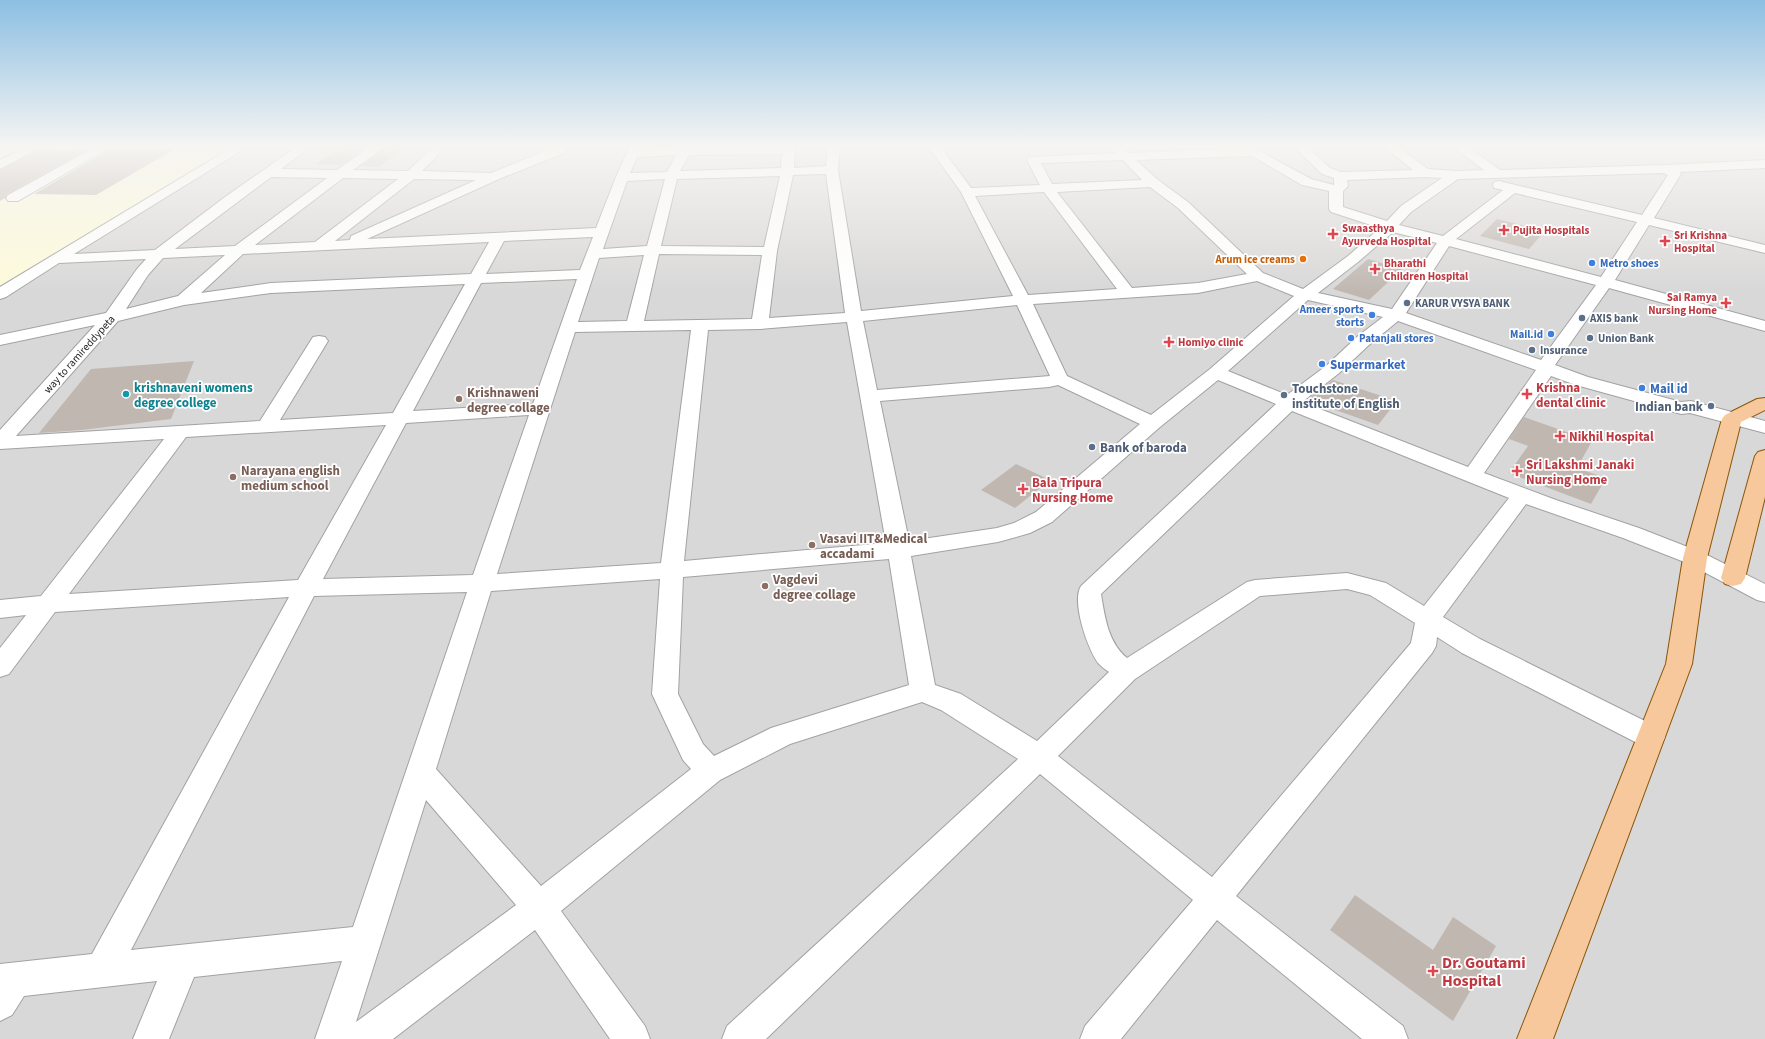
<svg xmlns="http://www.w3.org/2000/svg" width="1765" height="1039" viewBox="0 0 1765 1039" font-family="'Source Sans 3',sans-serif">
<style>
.residential{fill:#d9d8d8}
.education{fill:#fdfada}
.building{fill:#c0b7b1}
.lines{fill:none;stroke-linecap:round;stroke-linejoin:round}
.minor-casing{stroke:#a2a2a2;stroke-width:2}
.major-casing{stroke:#8a5508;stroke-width:2}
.minor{fill:#fff;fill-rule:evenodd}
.major{fill:#f6c89c;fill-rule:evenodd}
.health-dot{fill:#e0444e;stroke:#fff;stroke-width:1.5}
.food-dot{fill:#e8710a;stroke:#fff;stroke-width:1.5}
.shop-dot{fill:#3f7fe0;stroke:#fff;stroke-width:1.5}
.service-dot{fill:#5c6f8a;stroke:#fff;stroke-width:1.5}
.culture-dot{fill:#0f9aa8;stroke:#fff;stroke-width:1.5}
.education-dot{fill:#8d6e63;stroke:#fff;stroke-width:1.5}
.labels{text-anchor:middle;stroke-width:3.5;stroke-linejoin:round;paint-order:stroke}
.far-health-label{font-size:11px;font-weight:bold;fill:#be3a42;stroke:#fff;text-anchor:start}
.far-food-label{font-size:11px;font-weight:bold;fill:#c56008;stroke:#fff;text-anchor:end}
.far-shop-label{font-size:11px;font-weight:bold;fill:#366cbe;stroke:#fff;text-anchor:start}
.far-service-label{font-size:11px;font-weight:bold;fill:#4e5e75;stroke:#fff;text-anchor:start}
.far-street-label{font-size:11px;fill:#1b1b1b;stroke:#fff}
.shop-label{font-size:13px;font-weight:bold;fill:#366cbe;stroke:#fff;text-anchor:start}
.culture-label{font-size:13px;font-weight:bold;fill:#0d838f;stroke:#fff;text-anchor:start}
.health-label{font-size:13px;font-weight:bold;fill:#be3a42;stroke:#fff;text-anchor:start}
.service-label{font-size:13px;font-weight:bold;fill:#4e5e75;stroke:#fff;text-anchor:start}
.education-label{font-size:13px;font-weight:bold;fill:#785e54;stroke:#fff;text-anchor:start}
.near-health-label{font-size:16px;font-weight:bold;fill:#be3a42;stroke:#fff;text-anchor:start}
</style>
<rect width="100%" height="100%" fill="#ece8e1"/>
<rect class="residential" x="0" y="146" width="1765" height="893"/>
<path class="education" d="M0 146H236L0 286Z"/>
<g class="building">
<path d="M343 146H368L341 165 316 164Z"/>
<path d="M387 146H408L379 167 361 166Z"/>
<path d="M77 149H89L7 194 5 198 0 201V170L38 150 73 151Z"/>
<path d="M111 149H175L96 195 34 194Z"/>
<path d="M1497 219 1545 231 1529 249 1480 236Z"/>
<path d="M1368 259 1402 269 1369 300 1333 289Z"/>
<path d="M194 361 171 419 82 430 39 433 91 369Z"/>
<path d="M1333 380 1397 401 1378 425 1307 400Z"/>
<path d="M1524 417 1592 441 1577 468 1606 478 1591 504 1509 473 1528 446 1509 439Z"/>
<path d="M1016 464 1050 480 1015 508 981 490Z"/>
<path d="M1355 895 1433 950 1453 917 1496 946 1453 1021 1330 930Z"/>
</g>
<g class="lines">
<defs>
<g id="minor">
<path d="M27 146H43L0 169V160Z"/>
<path d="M97 146H113L18 201H8L6 198 8 195Z"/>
<path d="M234 146H249L74 254 155 250 225 197 298 146H312L281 169 337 170 371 146H386L353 170 408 171 434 146H447L422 171 491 173 557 146H569L564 153 499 179 367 239 596 228 616 177 630 146H642L640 150 681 146H795L794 168 826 166 828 146H840L838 170 861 311 1013 296 961 192 928 146H940L971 188 1040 185 1027 160 1029 157 1116 153 1117 149 1121 148 1129 153 1254 148 1311 179 1334 185V178L1322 174 1293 146H1306L1330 168 1341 172 1413 170 1383 146H1397L1428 169 1455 171 1484 170 1452 146H1466L1500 170 1665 165 1765 160V168L1680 172 1681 174 1654 218 1765 245V253L1649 225 1615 280 1765 321V331L1609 288 1555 365 1588 377 1681 402 1691 401 1765 421V433L1690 413 1681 414 1674 412 1576 385 1551 376 1484 473 1556 500 1639 528 1703 553 1765 584V602L1757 600 1687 563 1623 538 1526 504 1443 617 1480 639 1661 729 1665 737 1661 745 1651 748 1641 745 1462 653 1437 637 1436 646 1432 653 1236 896 1403 1026 1408 1039H1362L1217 920 1121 1039H1080L1085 1026 1193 900 1040 774 766 1039H722L727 1026 1018 759 941 710 922 702 790 744 720 780 561 911 645 1026 650 1039H610L535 930 393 1039H315L342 961 194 977 169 1039H133L157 981 24 996 12 1015 0 1021V964L92 954 289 597 55 612 9 674 0 677V648L26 615 0 618V600L41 596 164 439 0 449V430L95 325 0 345V335L106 313 137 269 146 259 59 263 6 297 0 299V287ZM782 154 781 168 680 171 689 155ZM676 155 667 172 630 173 637 157ZM1252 156 1302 185 1329 191V209L1331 212 1380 228 1348 256 1303 289 1263 273 1188 202 1158 180 1136 160ZM1123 160 1142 180 1052 184 1041 163ZM1663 173 1668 175 1642 215 1499 181 1494 182 1493 185 1494 188 1503 190 1443 236 1399 225 1411 212 1458 179ZM826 174 845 313 769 318 777 251 793 175ZM780 176 764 247 661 246 677 179ZM271 177 327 178 235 246 175 249ZM1425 177 1442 178 1401 206 1387 221 1343 207V191L1348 186 1347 180ZM343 178 398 179 315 242 255 245ZM414 179 476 180 351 236 350 240 335 241ZM665 179 647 246 603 249 627 181ZM1150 187 1178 208 1247 274 1198 283 1132 288 1057 192ZM1044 192 1117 289 1028 295 975 196ZM1515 193 1637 222 1601 277 1456 239ZM1393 232 1437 243 1392 309 1318 293 1358 262ZM593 237 580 270 486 274 504 241ZM489 242 471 274 271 283 201 293 243 254ZM1449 246 1596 285 1541 360 1406 313ZM659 254 762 255 752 319 644 321ZM225 255 178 296 126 309 148 275 163 258ZM644 255 627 321 578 322 599 258ZM577 279 533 404 413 411 481 283ZM1257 281 1294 296 1210 369 1151 415 1067 376 1033 304 1198 293ZM465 284 393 413 280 420 328 341 325 337 319 336 313 337 260 421 16 436 118 321 184 305 271 293ZM1308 300 1383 317 1358 336 1326 366 1287 395 1228 371ZM1017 305 1050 376 877 390 863 321ZM1398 321 1536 370 1468 467 1302 402 1338 374 1370 344ZM847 322 886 543 684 561 708 330 760 329ZM691 330 661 563 497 574 575 332ZM1218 380 1276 404 1081 586C1071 601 1088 651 1099 664 1102 667 1106 670 1109 672L1037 741 961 694 935 685 911 556 998 542 1030 533 1052 522 1160 427ZM1058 385 1140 424 1036 512 1014 523 997 528 909 541 880 401 1049 387ZM1292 411 1509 498 1424 606 1386 583 1347 573 1255 580 1247 582 1127 658C1108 642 1105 618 1101 594ZM529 415 473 575 323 579 406 423ZM386 425 298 580 69 594 186 437ZM889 559 909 685 771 728 714 756 703 744 678 694 683 577ZM660 579 652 694 683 760 691 769 541 886 436 769 491 591ZM1347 589 1370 595 1415 623 1411 643 1212 877 1058 756 1135 679 1260 596ZM467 592 353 927 131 950 314 596ZM426 800 516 905 356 1022Z"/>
</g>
<g id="major">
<path d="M1765 398V410L1741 422 1707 558 1692 664 1553 1039H1517L1666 664 1683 558 1722 419 1725 415 1757 399Z"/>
<path d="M1765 450V497L1745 578 1741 584 1733 586 1725 584 1721 578 1755 456 1758 452Z"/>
</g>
</defs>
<use href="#minor" class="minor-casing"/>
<use href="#major" class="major-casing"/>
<use href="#minor" class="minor"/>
<use href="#major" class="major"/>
</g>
<linearGradient id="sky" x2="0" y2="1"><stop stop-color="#8cbfe2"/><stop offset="0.5" stop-color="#f6f5f2"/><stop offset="1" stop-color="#f6f5f2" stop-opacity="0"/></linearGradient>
<rect width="1765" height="292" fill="url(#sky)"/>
<g class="health-dot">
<path d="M1502 224h4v4h4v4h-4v4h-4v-4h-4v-4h4z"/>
<path d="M1331 228h4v4h4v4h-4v4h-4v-4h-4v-4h4z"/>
<path d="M1663 235h4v4h4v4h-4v4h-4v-4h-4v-4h4z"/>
<path d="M1373 263h4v4h4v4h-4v4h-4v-4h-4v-4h4z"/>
<path d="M1724 297h4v4h4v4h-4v4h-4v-4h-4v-4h4z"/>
<path d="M1167 336h4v4h4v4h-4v4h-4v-4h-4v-4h4z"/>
<path d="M1525 388h4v4h4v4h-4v4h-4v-4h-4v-4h4z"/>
<path d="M1558 430h4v4h4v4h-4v4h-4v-4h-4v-4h4z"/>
<path d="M1515 465h4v4h4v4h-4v4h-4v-4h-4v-4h4z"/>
<path d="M1021 483h4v4h4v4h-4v4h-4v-4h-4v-4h4z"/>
<path d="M1431 965h4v4h4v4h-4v4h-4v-4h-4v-4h4z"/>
</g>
<circle class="food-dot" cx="1303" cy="259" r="4"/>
<g class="shop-dot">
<circle cx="1592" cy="263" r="4"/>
<circle cx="1372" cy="315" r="4"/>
<circle cx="1551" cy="334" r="4"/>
<circle cx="1351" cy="338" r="4"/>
<circle cx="1322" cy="364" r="4"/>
<circle cx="1642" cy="388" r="4"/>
</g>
<g class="service-dot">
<circle cx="1407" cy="303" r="4"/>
<circle cx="1582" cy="318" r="4"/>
<circle cx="1590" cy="338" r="4"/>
<circle cx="1532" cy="350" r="4"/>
<circle cx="1284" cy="395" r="4"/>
<circle cx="1711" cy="406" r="4"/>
<circle cx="1092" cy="447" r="4"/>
</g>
<circle class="culture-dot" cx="126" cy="394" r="4"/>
<g class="education-dot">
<circle cx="459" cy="399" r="4"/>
<circle cx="233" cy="477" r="4"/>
<circle cx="812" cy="545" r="4"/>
<circle cx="765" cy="586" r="4"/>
</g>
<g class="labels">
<g class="far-health-label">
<text x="1342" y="232">Swaasthya<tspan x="1342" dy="13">Ayurveda Hospital</tspan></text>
<text x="1513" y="234">Pujita Hospitals</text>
<text x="1674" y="239">Sri Krishna<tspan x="1674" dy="13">Hospital</tspan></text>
<text x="1384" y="267">Bharathi<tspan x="1384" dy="13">Children Hospital</tspan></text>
<text x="1717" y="301" text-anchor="end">Sai Ramya<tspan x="1717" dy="13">Nursing Home</tspan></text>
<text x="1178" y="346">Homiyo clinic</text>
</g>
<g class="far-food-label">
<text x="1295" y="263">Arum ice creams</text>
</g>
<g class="far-shop-label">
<text x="1600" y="267">Metro shoes</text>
<text x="1364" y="313" text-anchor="end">Ameer sports<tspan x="1364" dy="13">storts</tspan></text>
<text x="1543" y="338" text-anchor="end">Mail.id</text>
<text x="1359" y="342">Patanjali stores</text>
</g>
<g class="far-service-label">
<text x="1415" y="307">KARUR VYSYA BANK</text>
<text x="1590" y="322">AXIS bank</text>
<text x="1598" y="342">Union Bank</text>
<text x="1540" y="354">Insurance</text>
</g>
<g class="far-street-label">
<text transform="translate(79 354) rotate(-48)" y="4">way to ramireddypeta</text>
</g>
<g class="shop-label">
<text x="1330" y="369">Supermarket</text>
<text x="1650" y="393">Mail id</text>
</g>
<g class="culture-label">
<text x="134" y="392">krishnaveni womens<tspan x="134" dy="15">degree college</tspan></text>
</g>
<g class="health-label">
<text x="1536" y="392">Krishna<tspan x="1536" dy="15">dental clinic</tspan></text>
<text x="1569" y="441">Nikhil Hospital</text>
<text x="1526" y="469">Sri Lakshmi Janaki<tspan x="1526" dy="15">Nursing Home</tspan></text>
<text x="1032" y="487">Bala Tripura<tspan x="1032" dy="15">Nursing Home</tspan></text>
</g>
<g class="service-label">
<text x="1292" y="393">Touchstone<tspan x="1292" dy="15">institute of English</tspan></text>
<text x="1703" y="411" text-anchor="end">Indian bank</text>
<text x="1100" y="452">Bank of baroda</text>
</g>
<g class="education-label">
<text x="467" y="397">Krishnaweni<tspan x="467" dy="15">degree collage</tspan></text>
<text x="241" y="475">Narayana english<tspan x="241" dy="15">medium school</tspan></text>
<text x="820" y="543">Vasavi IIT&amp;Medical<tspan x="820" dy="15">accadami</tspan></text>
<text x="773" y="584">Vagdevi<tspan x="773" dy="15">degree collage</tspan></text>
</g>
<g class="near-health-label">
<text x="1442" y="968">Dr. Goutami<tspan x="1442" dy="18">Hospital</tspan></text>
</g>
</g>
</svg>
